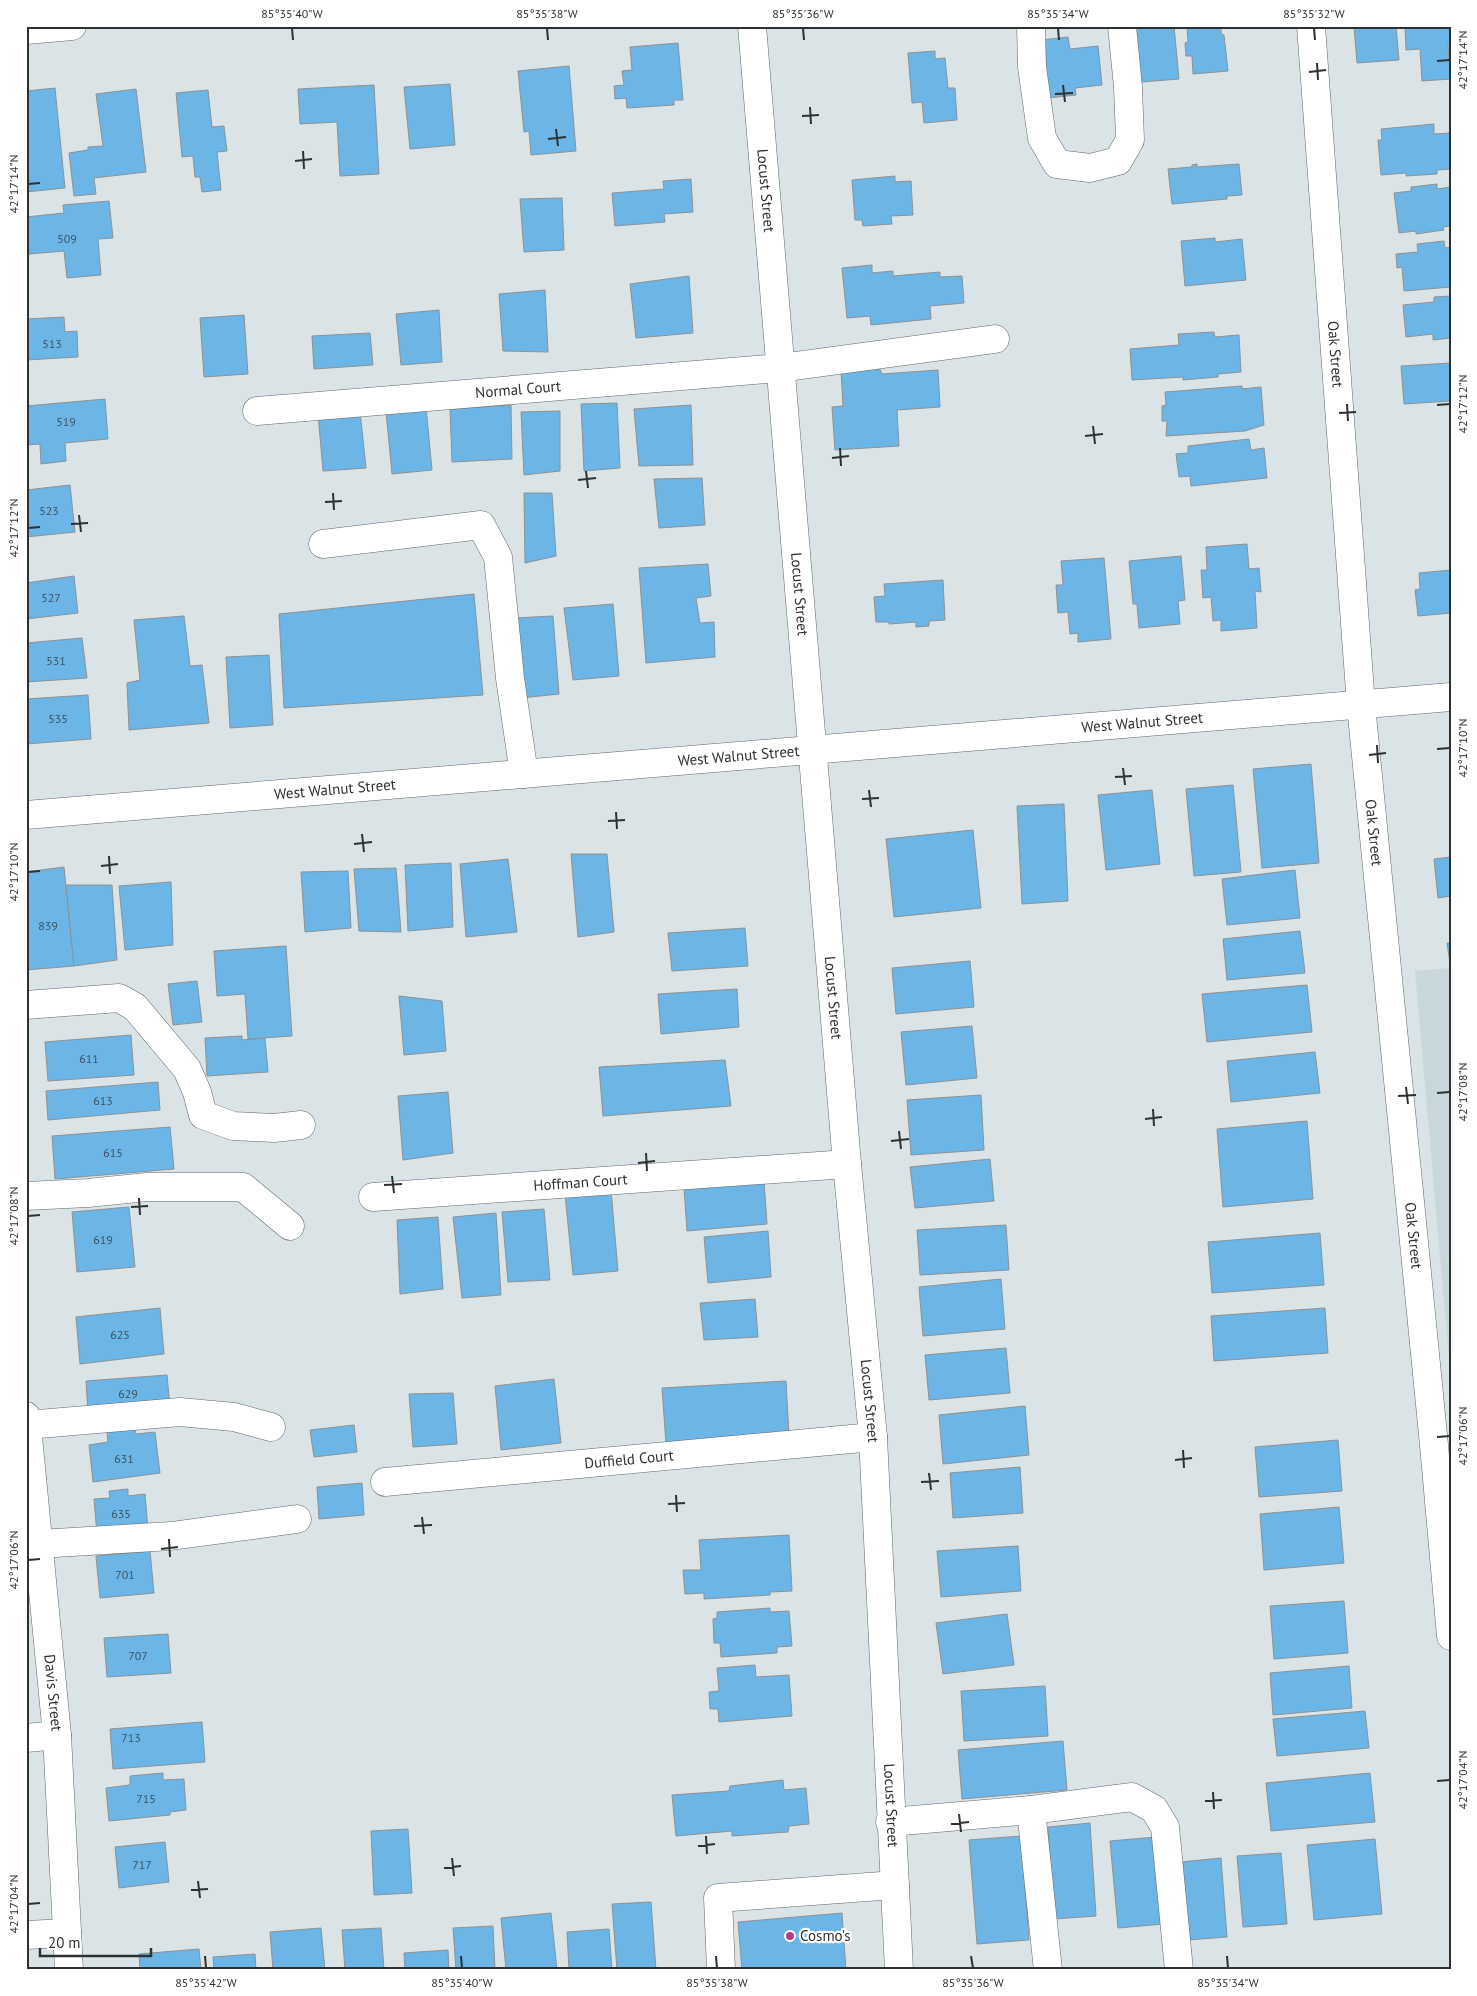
<svg xmlns="http://www.w3.org/2000/svg" width="1477" height="1996" viewBox="0 0 1477 1996" font-family="'PT Sans',sans-serif">
<style>
.built{fill:#c7d7dc}
.building{fill:#6cb5e7;stroke:#8b9296}
.lines{fill:none;stroke-linecap:round;stroke-linejoin:round}
.minor-casing{stroke:#60686a;stroke-width:29}
.minor{stroke:#fff;stroke-width:28}
.ticks{fill:none;stroke:#2d3132;stroke-width:2}
.poi-dot{fill:#b73c8d;stroke:#fff;stroke-width:2}
.labels{text-anchor:middle;stroke-width:4.5;stroke-linejoin:round;paint-order:stroke}
.number-label{font-size:12px;fill:#3d525f}
.street-label{font-size:15px;fill:#2d3132;stroke:#fff}
.poi-label{font-size:15px;fill:#2d3132;stroke:#fff;text-anchor:start}
.neatline{fill:none;stroke:#2d3132;stroke-width:2}
.ticks-label{font-size:12px;text-anchor:middle;fill:#2d3132}
</style>
<rect width="100%" height="100%" fill="#dae3e5"/>
<path class="built" d="M1451 968V1382L1415 971Z"/>
<g class="building">
<path d="M1125 26H1174L1179 79 1129 83Z"/>
<path d="M1187 26H1221V34L1224 35 1228 71 1193 74 1192 56H1186L1185 43 1188 42Z"/>
<path d="M1354 26H1396L1399 60 1357 63Z"/>
<path d="M1405 26H1451V44H1448L1449 60H1451V79L1422 81 1420 49 1406 50Z"/>
<path d="M1068 37 1070 49 1098 46 1102 85 1075 88 1076 95 1038 99 1032 41Z"/>
<path d="M678 43 683 100H674V105L627 108 626 98 615 99 614 86 624 85 622 71 632 70 630 47Z"/>
<path d="M935 51V59L945 58 948 88H955L957 120 924 123 922 102 912 103 908 53Z"/>
<path d="M569 66 576 151 531 155 529 131 524 132 518 71Z"/>
<path d="M450 84 455 145 410 149 404 87Z"/>
<path d="M374 85 379 174 340 176 337 122 300 124 298 89Z"/>
<path d="M55 88 65 188 26 192V91Z"/>
<path d="M136 89 146 172 94 178 96 194 74 196 69 153 88 150V147L103 146 96 94Z"/>
<path d="M208 90 212 127 224 126 227 151 217 152 221 190 202 192 200 177H195L193 156 182 157 176 93Z"/>
<path d="M1434 124V134L1451 133V169L1437 170V174L1406 176V173L1381 175 1378 140H1382L1381 129Z"/>
<path d="M1197 164V167L1239 164 1242 195 1227 196V199L1172 204 1168 169 1192 167V165Z"/>
<path d="M895 176V182L911 181 913 215 891 216 892 224 863 226 862 220H855L852 180Z"/>
<path d="M691 179 693 212 664 214 665 222 615 226 612 193 664 189 663 181Z"/>
<path d="M1437 184V189L1451 187V226L1443 227 1444 230 1416 234V231L1399 233 1394 193 1411 191V187Z"/>
<path d="M562 198 564 250 524 252 520 199Z"/>
<path d="M109 201 113 238 98 239 101 275 67 278 64 251 29 254 26 217 64 213 63 205Z"/>
<path d="M1215 238V242L1242 239 1246 280 1185 286 1181 241Z"/>
<path d="M1444 241 1445 248 1451 247V287L1404 291 1402 267 1397 268 1396 254 1418 252 1417 244Z"/>
<path d="M872 265V273L893 271V276L940 272V277L962 276 964 303 930 306 931 319 871 325 870 316 847 318 842 268Z"/>
<path d="M689 276 693 333 636 338 630 284Z"/>
<path d="M545 290 548 352 503 351 499 294Z"/>
<path d="M1451 296V338L1433 340V334L1406 337 1403 305 1434 302V297Z"/>
<path d="M439 310 442 362 401 365 396 314Z"/>
<path d="M244 315 248 374 204 377 200 318Z"/>
<path d="M64 317 65 332 77 331 78 357 26 360V319Z"/>
<path d="M1214 332 1215 337 1239 335 1241 372 1218 374V377L1183 380V377L1132 380 1130 349 1179 345 1178 334Z"/>
<path d="M370 333 373 365 314 369 312 336Z"/>
<path d="M1451 363V401L1404 404 1401 366Z"/>
<path d="M880 369 882 374 938 370 940 407 897 410 899 446 835 450 832 407 843 406 841 371Z"/>
<path d="M1242 386V389L1261 387 1264 425 1245 431 1166 436 1167 421H1162V406L1166 405 1165 392Z"/>
<path d="M105 399 108 439 65 443 66 461 41 464 40 444 26 445V406Z"/>
<path d="M617 403 620 468 584 471 581 404Z"/>
<path d="M511 405 512 459 452 462 450 409Z"/>
<path d="M691 405 693 465 639 466 634 409Z"/>
<path d="M426 407 432 470 392 474 386 412Z"/>
<path d="M360 411 366 468 323 471 318 414Z"/>
<path d="M560 411V471L524 475 521 412Z"/>
<path d="M1249 439 1251 450 1264 448 1267 478 1191 486 1190 476 1179 477 1176 454 1188 453V446Z"/>
<path d="M702 478 705 525 659 528 654 479Z"/>
<path d="M70 485 75 532 26 537V490Z"/>
<path d="M524 493H552L556 556 525 563Z"/>
<path d="M1247 544 1249 569 1259 568 1261 592 1255 591 1257 628 1221 631V620L1213 621 1211 597 1203 598 1201 570H1207L1206 547Z"/>
<path d="M1181 556 1185 600 1178 601 1180 624 1139 628 1137 604H1133L1129 561Z"/>
<path d="M1104 558 1111 639 1078 642V633L1070 634 1068 612 1058 613 1056 585H1063L1061 561Z"/>
<path d="M708 564 711 596 696 598 700 623 714 622 715 657 646 663 639 568Z"/>
<path d="M1451 570V613L1418 616 1415 590 1420 589 1419 573Z"/>
<path d="M74 576 78 613 26 619V583Z"/>
<path d="M943 580 945 620 929 621V626L916 627V622L889 624V622H876L874 597 885 596 884 584Z"/>
<path d="M474 594 483 695 284 708 279 614Z"/>
<path d="M613 604 619 676 573 680 564 608Z"/>
<path d="M184 616 190 666 202 665 209 723 129 730 127 683 140 680 134 620Z"/>
<path d="M553 616 559 694 521 698 514 618Z"/>
<path d="M82 638 87 678 26 682V643Z"/>
<path d="M269 655 273 725 230 728 226 657Z"/>
<path d="M88 695 91 739 26 744V699Z"/>
<path d="M1311 764 1319 863 1262 868 1253 769Z"/>
<path d="M1233 785 1241 872 1194 876 1186 789Z"/>
<path d="M1152 790 1160 864 1106 870 1098 795Z"/>
<path d="M1064 804 1068 901 1022 904 1017 806Z"/>
<path d="M973 830 981 908 894 917 886 839Z"/>
<path d="M571 854H607L614 932 578 937Z"/>
<path d="M1451 857V896L1438 898 1434 859Z"/>
<path d="M508 859 517 932 466 937 460 864Z"/>
<path d="M451 863 453 927 408 931 405 865Z"/>
<path d="M64 867 74 966 26 970V872Z"/>
<path d="M396 868 401 932 359 931 354 869Z"/>
<path d="M1295 870 1300 918 1227 925 1222 879Z"/>
<path d="M348 871 351 928 305 932 301 872Z"/>
<path d="M171 882 173 945 125 950 119 886Z"/>
<path d="M66 885H112L117 960 74 966Z"/>
<path d="M745 928 748 966 672 971 668 933Z"/>
<path d="M1300 931 1305 973 1227 980 1223 939Z"/>
<path d="M1447 943H1451V963H1450Z"/>
<path d="M286 946 292 1036 248 1039 245 994 217 996 214 951Z"/>
<path d="M970 961 974 1007 896 1014 892 968Z"/>
<path d="M197 981 202 1022 173 1025 168 984Z"/>
<path d="M1307 985 1312 1032 1207 1042 1202 994Z"/>
<path d="M737 989 739 1027 661 1034 658 994Z"/>
<path d="M399 996 442 1001 446 1051 404 1055Z"/>
<path d="M972 1026 977 1078 906 1085 901 1032Z"/>
<path d="M131 1035 134 1075 48 1081 45 1042Z"/>
<path d="M242 1036V1040L265 1038 268 1072 207 1076 205 1038Z"/>
<path d="M1315 1052 1320 1093 1231 1102 1227 1061Z"/>
<path d="M725 1060 731 1106 603 1116 599 1067Z"/>
<path d="M158 1082 160 1110 48 1120 46 1091Z"/>
<path d="M448 1092 453 1153 403 1160 398 1096Z"/>
<path d="M981 1095 984 1150 911 1155 907 1100Z"/>
<path d="M1307 1121 1313 1199 1223 1207 1217 1129Z"/>
<path d="M170 1127 174 1169 55 1179 52 1136Z"/>
<path d="M990 1159 994 1201 915 1208 910 1167Z"/>
<path d="M764 1181 767 1224 687 1231 684 1188Z"/>
<path d="M611 1190 618 1271 573 1275 565 1194Z"/>
<path d="M129 1207 135 1267 77 1272 72 1212Z"/>
<path d="M544 1209 550 1280 508 1282 502 1212Z"/>
<path d="M496 1213 501 1295 462 1298 453 1217Z"/>
<path d="M438 1217 443 1289 400 1294 397 1220Z"/>
<path d="M1006 1225 1009 1270 920 1275 917 1230Z"/>
<path d="M768 1231 771 1277 708 1283 704 1237Z"/>
<path d="M1320 1233 1324 1285 1212 1293 1208 1242Z"/>
<path d="M1001 1279 1005 1329 923 1336 919 1287Z"/>
<path d="M755 1299 758 1337 704 1340 700 1303Z"/>
<path d="M160 1308 164 1354 80 1364 76 1317Z"/>
<path d="M1325 1308 1328 1353 1214 1361 1211 1316Z"/>
<path d="M1006 1348 1010 1393 929 1400 925 1355Z"/>
<path d="M167 1375 170 1407 88 1413 86 1381Z"/>
<path d="M554 1379 561 1443 501 1450 495 1386Z"/>
<path d="M786 1381 789 1435 666 1444 662 1388Z"/>
<path d="M453 1393 457 1444 413 1447 409 1394Z"/>
<path d="M1025 1406 1029 1455 943 1464 939 1415Z"/>
<path d="M354 1425 357 1452 314 1457 310 1430Z"/>
<path d="M135 1428 136 1434 155 1432 160 1473 93 1482 89 1445 108 1442 107 1432Z"/>
<path d="M1338 1440 1342 1491 1259 1497 1255 1447Z"/>
<path d="M1020 1467 1023 1513 953 1518 950 1473Z"/>
<path d="M362 1483 364 1515 319 1519 317 1487Z"/>
<path d="M128 1489V1496L145 1494 148 1529 97 1535 94 1499 110 1498 109 1491Z"/>
<path d="M1339 1507 1344 1563 1264 1570 1260 1514Z"/>
<path d="M789 1535 792 1591 770 1592V1595L704 1599V1593L685 1594 683 1570H701L699 1540Z"/>
<path d="M1018 1546 1021 1591 941 1597 937 1551Z"/>
<path d="M150 1551 154 1593 100 1598 96 1556Z"/>
<path d="M1344 1601 1348 1653 1274 1659 1270 1606Z"/>
<path d="M770 1608V1612L789 1611 792 1646 777 1647V1653L721 1657 720 1643H714L713 1619 717 1618V1612Z"/>
<path d="M1007 1614 1014 1665 943 1674 936 1623Z"/>
<path d="M168 1634 171 1673 107 1677 104 1638Z"/>
<path d="M755 1665 756 1677 789 1675 792 1716 719 1722 718 1709H710L709 1692 719 1691 717 1668Z"/>
<path d="M1349 1666 1352 1708 1273 1715 1270 1673Z"/>
<path d="M1045 1686 1048 1736 964 1741 961 1691Z"/>
<path d="M1365 1711 1369 1748 1277 1756 1273 1719Z"/>
<path d="M202 1722 205 1762 113 1769 110 1729Z"/>
<path d="M1063 1741 1067 1790 962 1799 958 1750Z"/>
<path d="M163 1773V1780L184 1779 186 1810 170 1812V1815L109 1821 106 1788 130 1785V1776Z"/>
<path d="M1370 1773 1375 1822 1271 1831 1266 1783Z"/>
<path d="M783 1780 784 1790 806 1788 809 1824 789 1826 788 1832 732 1836V1831L676 1836 672 1795 729 1791 730 1786Z"/>
<path d="M1090 1823 1096 1916 1054 1919 1048 1827Z"/>
<path d="M408 1829 412 1893 374 1895 371 1831Z"/>
<path d="M1021 1836 1029 1940 977 1944 969 1840Z"/>
<path d="M1156 1837 1164 1924 1118 1928 1110 1841Z"/>
<path d="M1375 1839 1382 1914 1314 1920 1307 1845Z"/>
<path d="M165 1842 169 1882 119 1888 115 1847Z"/>
<path d="M1281 1853 1287 1924 1243 1927 1237 1856Z"/>
<path d="M1221 1858 1227 1937 1188 1940 1181 1862Z"/>
<path d="M651 1902 656 1970H617L612 1904Z"/>
<path d="M551 1913 557 1970H506L501 1918Z"/>
<path d="M842 1913 846 1970H742L738 1922Z"/>
<path d="M493 1926 495 1970H456L453 1928Z"/>
<path d="M321 1928 325 1970H273L270 1932Z"/>
<path d="M381 1928 384 1970H345L342 1930Z"/>
<path d="M609 1929 612 1970H569L567 1932Z"/>
<path d="M199 1949 201 1970H140L139 1954Z"/>
<path d="M448 1950 449 1970H405L404 1953Z"/>
<path d="M255 1954 256 1970H214L213 1957Z"/>
</g>
<g class="lines">
<defs>
<g id="minor">
<path id="s1" d="M752 26 847 1164 873 1437 899 1970"/>
<path d="M1031 26 1032 67 1042 138 1057 164 1090 168 1118 161 1130 140 1128 87 1122 26"/>
<path id="s2" d="M1311 26 1361 705 1434 1445 1451 1636"/>
<path d="M26 30 72 26"/>
<path id="s3" d="M257 411 780 368 995 339"/>
<path d="M323 544 481 525 498 557 510 678 524 774"/>
<path id="s4" d="M26 815 1451 697"/>
<path d="M26 1005 119 998 135 1007 187 1069 197 1092 203 1115 233 1126 274 1128 301 1125"/>
<path d="M26 1196 88 1193 147 1187H243L290 1226"/>
<path id="s5" d="M373 1197 847 1164"/>
<path id="s6" d="M26 1416 57 1735 69 1970"/>
<path d="M27 1425 180 1412 234 1417 271 1427"/>
<path id="s7" d="M385 1482 873 1437"/>
<path d="M39 1544 171 1536 297 1519"/>
<path d="M26 1738 57 1735"/>
<path d="M1031 1810 1048 1970"/>
<path d="M890 1822 1031 1810 1132 1797 1154 1809 1165 1827 1179 1970"/>
<path d="M26 1935 67 1933"/>
<path d="M721 1970 718 1898 895 1885"/>
</g>
</defs>
<use href="#minor" class="minor-casing"/>
<use href="#minor" class="minor"/>
</g>
<path class="ticks" d="M292 28 293 40M547 28 548 40M803 28 804 40M1058 28 1059 40M1314 28 1315 40M1437 61 1450 60M1317 63 1318 80M1309 72 1326 70M1063 85 1065 102M1055 94 1073 93M810 107 811 124M802 116 819 115M556 129 558 146M548 139 566 137M303 151 304 169M295 161 312 159M28 184 40 183M1347 404 1348 421M1437 405 1450 404M1339 413 1356 412M1093 426 1095 444M1085 436 1103 434M840 448 841 466M832 458 849 456M586 471 588 488M578 480 596 478M333 493 334 510M325 502 342 501M79 515 81 532M71 524 88 523M28 528 40 527M1377 745 1378 763M1437 749 1450 748M1369 755 1386 753M1123 768 1125 785M1115 777 1132 776M869 790 871 807M862 799 879 798M616 812 617 829M608 821 625 820M362 834 364 852M354 844 372 842M109 856 110 874M101 866 118 864M28 872 40 871M1406 1087 1408 1104M1437 1093 1450 1092M1398 1096 1416 1095M1153 1109 1154 1126M1145 1119 1162 1117M899 1131 901 1149M891 1141 909 1139M646 1153 647 1171M638 1163 655 1161M392 1176 394 1193M384 1185 402 1184M139 1198 140 1215M131 1207 148 1206M28 1216 40 1215M1437 1437 1450 1436M1183 1450 1184 1468M1175 1460 1192 1458M929 1473 931 1490M921 1482 939 1481M676 1495 677 1512M668 1504 685 1503M422 1517 424 1534M414 1526 432 1525M169 1539 170 1557M161 1549 178 1547M28 1560 40 1559M1437 1781 1450 1780M1213 1792 1214 1809M1205 1801 1222 1800M959 1814 961 1832M951 1824 969 1822M706 1836 707 1854M698 1846 715 1844M452 1858 454 1876M444 1868 461 1866M198 1881 200 1898M191 1890 208 1889M28 1904 40 1903M205 1956 206 1968M461 1956 462 1968M716 1956 717 1968M971 1956 973 1968M1227 1956 1228 1968"/>
<circle class="poi-dot" cx="790" cy="1936" r="5"/>
<g class="labels">
<g class="number-label">
<text x="67" y="243">509</text>
<text x="52" y="348">513</text>
<text x="66" y="426">519</text>
<text x="49" y="515">523</text>
<text x="51" y="602">527</text>
<text x="56" y="665">531</text>
<text x="58" y="723">535</text>
<text x="48" y="930">839</text>
<text x="89" y="1063">611</text>
<text x="103" y="1105">613</text>
<text x="113" y="1157">615</text>
<text x="103" y="1244">619</text>
<text x="120" y="1339">625</text>
<text x="128" y="1398">629</text>
<text x="124" y="1463">631</text>
<text x="121" y="1518">635</text>
<text x="125" y="1579">701</text>
<text x="138" y="1660">707</text>
<text x="131" y="1742">713</text>
<text x="146" y="1803">715</text>
<text x="142" y="1869">717</text>
</g>
<g class="street-label">
<text dy="5" stroke="none"><textPath href="#s1" startOffset="165">Locust Street</textPath></text>
<text dy="5" stroke="none"><textPath href="#s2" startOffset="329">Oak Street</textPath></text>
<text dy="5" stroke="none"><textPath href="#s3" startOffset="262">Normal Court</textPath></text>
<text dy="5" stroke="none"><textPath href="#s1" startOffset="570">Locust Street</textPath></text>
<text dy="5" stroke="none"><textPath href="#s4" startOffset="1120">West Walnut Street</textPath></text>
<text dy="5" stroke="none"><textPath href="#s4" startOffset="715">West Walnut Street</textPath></text>
<text dy="5" stroke="none"><textPath href="#s4" startOffset="310">West Walnut Street</textPath></text>
<text dy="5" stroke="none"><textPath href="#s2" startOffset="809">Oak Street</textPath></text>
<text dy="5" stroke="none"><textPath href="#s1" startOffset="975">Locust Street</textPath></text>
<text dy="5" stroke="none"><textPath href="#s5" startOffset="208">Hoffman Court</textPath></text>
<text dy="5" stroke="none"><textPath href="#s2" startOffset="1214">Oak Street</textPath></text>
<text dy="5" stroke="none"><textPath href="#s1" startOffset="1380">Locust Street</textPath></text>
<text dy="5" stroke="none"><textPath href="#s7" startOffset="245">Duffield Court</textPath></text>
<text dy="5" stroke="none"><textPath href="#s6" startOffset="278">Davis Street</textPath></text>
<text dy="5" stroke="none"><textPath href="#s1" startOffset="1785">Locust Street</textPath></text>
</g>
<g class="poi-label">
<text x="800" y="1941">Cosmo's</text>
</g>
</g>
<rect width="1477" height="1996" fill="none" stroke="#ffffff" stroke-width="55"/>
<path d="M40 1948v8h111v-8" fill="none" stroke="#2d3132" stroke-width="2.5"/>
<text x="48" y="1948" font-size="15" fill="#2d3132" stroke="#ffffff" stroke-width="4" paint-order="stroke">20 m</text>
<rect x="28" y="28" width="1422" height="1940" class="neatline"/>
<g class="ticks-label">
<text x="292" y="18">85°35'40"W</text>
<text x="547" y="18">85°35'38"W</text>
<text x="803" y="18">85°35'36"W</text>
<text x="1058" y="18">85°35'34"W</text>
<text x="1314" y="18">85°35'32"W</text>
<text transform="translate(1463 60) rotate(-90)" y="4">42°17'14"N</text>
<text transform="translate(14 184) rotate(-90)" y="4">42°17'14"N</text>
<text transform="translate(1463 404) rotate(-90)" y="4">42°17'12"N</text>
<text transform="translate(14 528) rotate(-90)" y="4">42°17'12"N</text>
<text transform="translate(1463 748) rotate(-90)" y="4">42°17'10"N</text>
<text transform="translate(14 872) rotate(-90)" y="4">42°17'10"N</text>
<text transform="translate(1463 1092) rotate(-90)" y="4">42°17'08"N</text>
<text transform="translate(14 1216) rotate(-90)" y="4">42°17'08"N</text>
<text transform="translate(1463 1436) rotate(-90)" y="4">42°17'06"N</text>
<text transform="translate(14 1560) rotate(-90)" y="4">42°17'06"N</text>
<text transform="translate(1463 1780) rotate(-90)" y="4">42°17'04"N</text>
<text transform="translate(14 1904) rotate(-90)" y="4">42°17'04"N</text>
<text x="206" y="1987">85°35'42"W</text>
<text x="462" y="1987">85°35'40"W</text>
<text x="717" y="1987">85°35'38"W</text>
<text x="973" y="1987">85°35'36"W</text>
<text x="1228" y="1987">85°35'34"W</text>
</g>
</svg>
